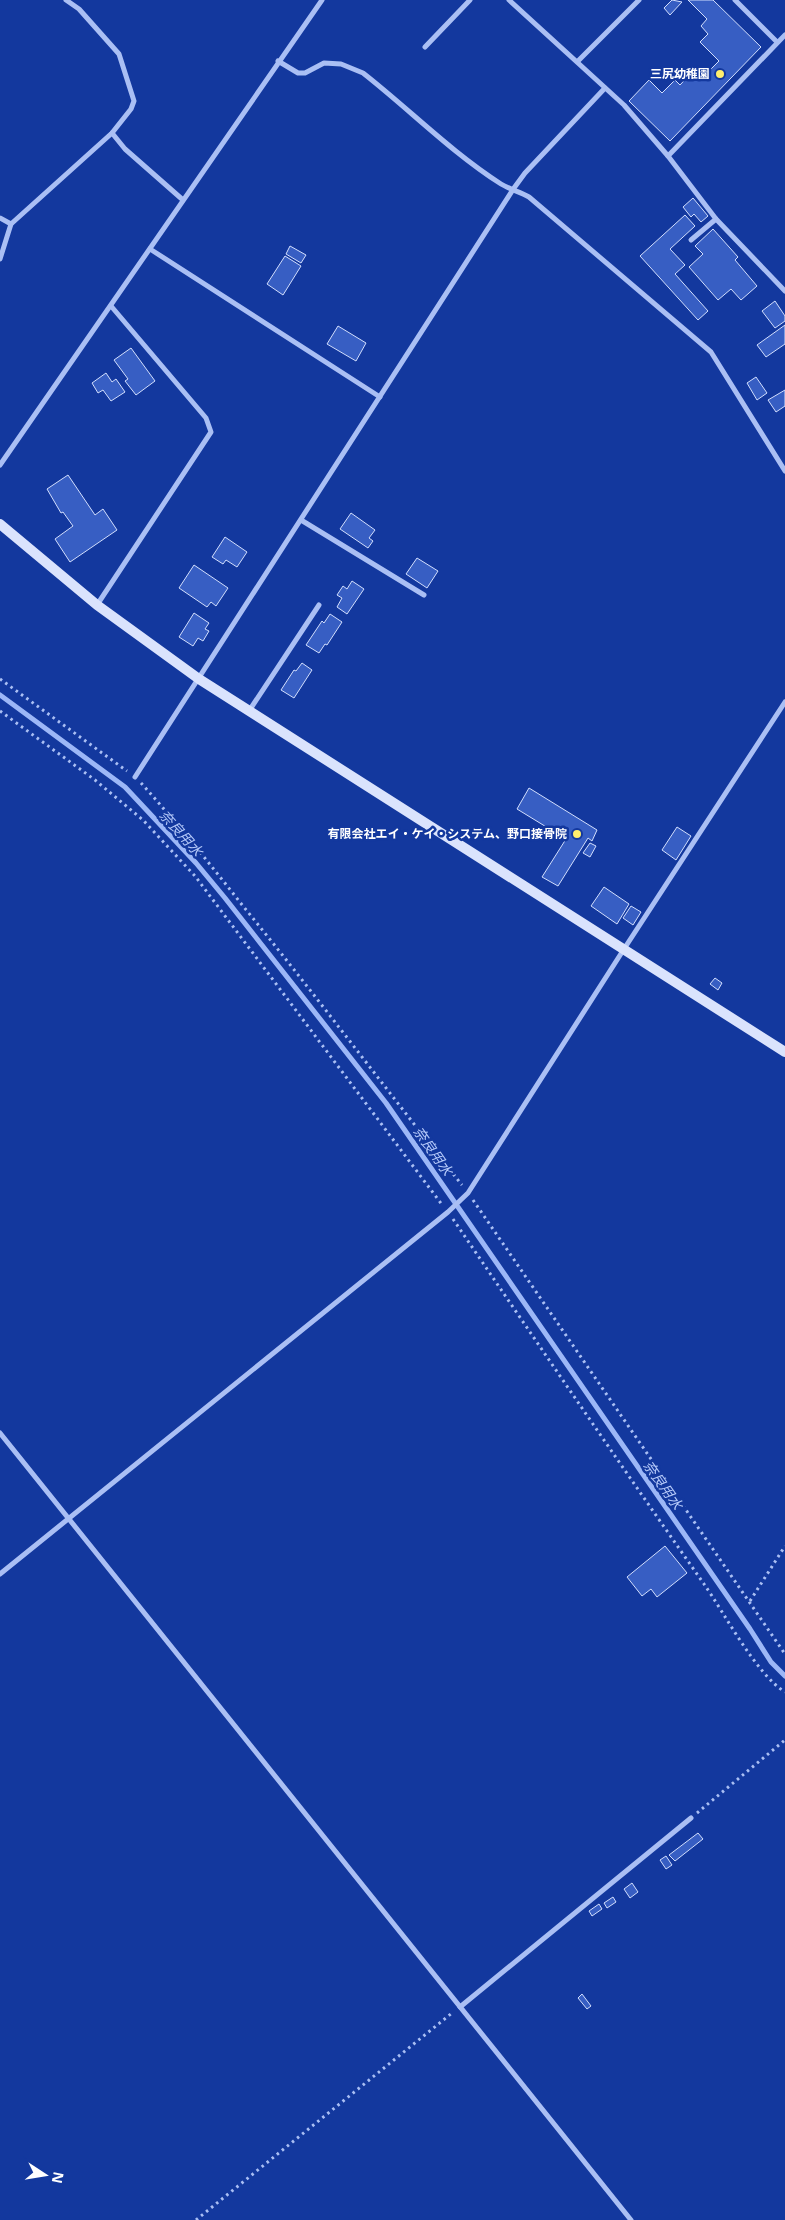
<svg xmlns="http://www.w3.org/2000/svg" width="785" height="2220" viewBox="0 0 785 2220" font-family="'Open Sans','Noto Sans JP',sans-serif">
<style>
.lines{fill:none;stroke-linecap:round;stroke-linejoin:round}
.stream{stroke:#9cb7f7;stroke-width:5}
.building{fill:#375ec3;stroke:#d2defd}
.path{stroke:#aabff4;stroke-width:3;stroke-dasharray:2.5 4;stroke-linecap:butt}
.street{stroke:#aabff4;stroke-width:5}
.secondary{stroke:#dae3fd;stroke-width:10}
.poi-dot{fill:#ffee6d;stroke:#13389e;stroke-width:2}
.labels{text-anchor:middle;stroke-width:5;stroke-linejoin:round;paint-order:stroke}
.poi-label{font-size:12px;font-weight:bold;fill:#fff;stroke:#13389e;text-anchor:end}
.water-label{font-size:14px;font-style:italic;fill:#b6cafa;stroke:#13389e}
</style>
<rect width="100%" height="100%" fill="#13389e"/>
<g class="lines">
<path class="stream" d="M0 695 125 787 196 863 225 898 386 1103 750 1629 771 1662 785 1676"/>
</g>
<g class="building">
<path d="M672 0 682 2 670 15 664 8Z"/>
<path d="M688 0H713L761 47 670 141 629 101 649 80 662 93 675 80 680 85 694 70 702 78 719 61 700 42 708 34 701 26 707 19Z"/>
<path d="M693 198 708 216 701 222 694 214 691 217 683 207Z"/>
<path d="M685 215 695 226 670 249 685 265 675 274 708 311 698 320 640 256Z"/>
<path d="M713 229 738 257 735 260 757 286 741 300 731 289 718 300 689 267 703 254 695 246Z"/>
<path d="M290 246 306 255 301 263 286 254Z"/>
<path d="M285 256 301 266 283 295 267 284Z"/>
<path d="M775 301 785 316V321L775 328 762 311Z"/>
<path d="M785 325V344L766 357 757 345Z"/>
<path d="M338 326 366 343 356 361 327 344Z"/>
<path d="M131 348 155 381 136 395 125 381 128 379 114 360Z"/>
<path d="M106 373 112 382 116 379 125 392 111 401 103 390 98 393 92 383Z"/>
<path d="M756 377 767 393 757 400 747 383Z"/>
<path d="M785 390V406L776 412 768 400Z"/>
<path d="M68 475 95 515 103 509 117 530 70 562 55 539 73 526 63 512 61 513 47 489Z"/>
<path d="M351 513 375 530 369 538 373 541 368 548 340 529Z"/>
<path d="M225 537 247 552 237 567 226 560 223 564 212 557Z"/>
<path d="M417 558 438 571 427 588 406 574Z"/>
<path d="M194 565 228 588 216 606 211 602 207 607 179 588Z"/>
<path d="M352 581 364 589 347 614 337 607 342 598 337 595 343 586 347 589Z"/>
<path d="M194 613 209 623 205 629 209 631 203 641 198 638 193 646 179 637Z"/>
<path d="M330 614 342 622 327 645 325 644 319 653 306 645 322 621 324 623Z"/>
<path d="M302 663 312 670 294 698 281 690 294 670 296 671Z"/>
<path d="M529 788 597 830 592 841 588 838 558 886 542 877 566 839 517 809Z"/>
<path d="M677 827 691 836 676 860 662 850Z"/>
<path d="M590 843 596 846 590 857 583 853Z"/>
<path d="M604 887 629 904 617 924 591 906Z"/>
<path d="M631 906 641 912 633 925 623 918Z"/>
<path d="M715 978 722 983 718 990 710 984Z"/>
<path d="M665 1546 687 1573 657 1597 651 1589 642 1596 627 1577Z"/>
<path d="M698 1833 703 1839 675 1861 669 1855Z"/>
<path d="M666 1856 672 1865 666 1869 660 1860Z"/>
<path d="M632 1883 638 1892 630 1898 624 1889Z"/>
<path d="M613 1897 616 1902 607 1908 604 1903Z"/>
<path d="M599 1904 602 1909 592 1916 589 1911Z"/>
<path d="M582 1994 591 2006 587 2009 578 1998Z"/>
</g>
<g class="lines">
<g class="path">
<path d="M0 679 127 771"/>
<path d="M0 711 95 780 143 820 195 876 443 1206"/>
<path d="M141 783C177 823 210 864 243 906 318 998 388 1092 462 1185"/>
<path d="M473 1200 785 1654"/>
<path d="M453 1219C536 1341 619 1463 704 1584 725 1614 756 1674 785 1692"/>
<path d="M750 1601 785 1546"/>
<path d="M697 1813 785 1740"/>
<path d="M196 2220 452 2013"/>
</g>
<g class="street">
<path d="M509 0 624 105 668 156 716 219 785 291"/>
<path d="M735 0 777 42"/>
<path d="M425 47 470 0"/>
<path d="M278 61 298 73H305L324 63 341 64 363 73C409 109 451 152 501 184 509 189 520 192 529 197L711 352 785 471"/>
<path d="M578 61 639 0"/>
<path d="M112 133 125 149 183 200"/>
<path d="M668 156 785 35"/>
<path d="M0 218 11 224"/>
<path d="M691 240 716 219"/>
<path d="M150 249 380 397"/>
<path d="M0 259 11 224 112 133 131 109 134 101 119 54 79 9 66 0"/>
<path d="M0 465 322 0"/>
<path d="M301 520 424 595"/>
<path d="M97 605 211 432 206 418 111 306"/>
<path d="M249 711 319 605"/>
<path d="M135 777 514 188 525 173 605 88"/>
<path d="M0 1433 631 2220"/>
<path d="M0 1574 448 1212 468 1193 624 949 785 702"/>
<path d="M460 2007 691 1818"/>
</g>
<path class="secondary" d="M0 524 97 605 199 679 785 1052"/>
</g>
<g class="poi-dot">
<circle cx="720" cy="74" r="5"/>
<circle cx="577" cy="834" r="5"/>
</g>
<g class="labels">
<g class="poi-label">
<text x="710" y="78">三尻幼稚園</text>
<text x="567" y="838">有限会社エイ・ケイ・システム、野口接骨院</text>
</g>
<g class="water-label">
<text transform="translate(181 833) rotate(48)" y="5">奈良用水</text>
<text transform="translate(433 1151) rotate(55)" y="5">奈良用水</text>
<text transform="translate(663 1485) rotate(55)" y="5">奈良用水</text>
</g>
</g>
<g transform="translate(45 2175) rotate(102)" stroke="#13389e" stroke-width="4" paint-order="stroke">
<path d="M0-4L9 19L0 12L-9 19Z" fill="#ffffff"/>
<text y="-8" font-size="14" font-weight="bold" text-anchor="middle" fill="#ffffff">N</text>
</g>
</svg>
